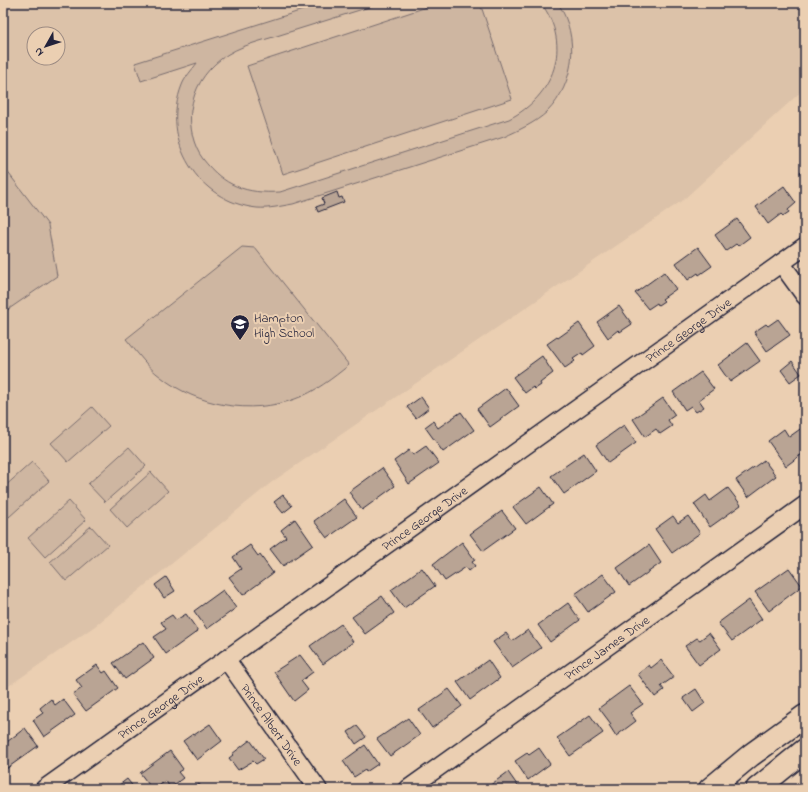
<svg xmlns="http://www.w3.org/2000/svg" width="808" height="792" viewBox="0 0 808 792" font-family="'Indie Flower',sans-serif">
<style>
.built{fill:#dcc2a9;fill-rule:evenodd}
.green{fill:#ceb6a1;stroke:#786c6e}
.building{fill:#b9a494;stroke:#22223b}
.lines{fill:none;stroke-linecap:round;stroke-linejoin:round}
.street-casing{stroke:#22223b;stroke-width:20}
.secondary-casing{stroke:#22223b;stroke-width:25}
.street{stroke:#ebcfb2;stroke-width:17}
.secondary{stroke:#ebcfb2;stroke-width:22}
.labels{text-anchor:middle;stroke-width:4;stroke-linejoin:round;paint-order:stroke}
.poi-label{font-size:13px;fill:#22223b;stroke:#ebcfb2;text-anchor:start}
.street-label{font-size:13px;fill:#22223b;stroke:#ebcfb2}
</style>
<rect width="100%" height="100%" fill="#ebcfb2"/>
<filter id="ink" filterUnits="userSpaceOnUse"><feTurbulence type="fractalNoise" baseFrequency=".025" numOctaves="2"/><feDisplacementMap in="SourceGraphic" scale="8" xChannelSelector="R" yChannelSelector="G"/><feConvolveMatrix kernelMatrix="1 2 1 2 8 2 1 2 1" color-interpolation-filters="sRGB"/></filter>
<g filter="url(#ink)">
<path class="built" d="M6 3H805V88L683 200 272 482 95 626 3 690V4ZM34 34H58V58H34Z"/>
<g class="green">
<path d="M325 3H382C349 13 316 24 283 34 262 41 239 45 221 59 204 72 194 89 191 110 189 126 193 146 203 159 224 186 246 194 280 192L509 119C554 96 573 46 541 3H558C580 37 575 84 547 112 535 123 519 130 504 137L293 204C281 206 269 209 257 208 198 202 160 140 182 85 185 77 192 70 197 63L141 81 135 63Z"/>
<path d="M439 3H480L512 99 283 174 247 66Z"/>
<path d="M3 166 48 225 57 276 3 313Z"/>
<path d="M242 247 255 248 349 365C333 378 315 392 295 399 251 415 197 406 161 377 147 367 137 352 126 339Z"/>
<path d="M92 407 109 426 68 462 51 443Z"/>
<path d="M129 447 146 466 105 502 88 484Z"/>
<path d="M32 462 49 481 9 517 3 511V488Z"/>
<path d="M151 472 168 491 127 528 110 509Z"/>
<path d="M69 501 86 520 45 557 28 538Z"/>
<path d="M91 526 108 545 66 581 50 562Z"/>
</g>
<g class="building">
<path d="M805 169V180L800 172Z"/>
<path d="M784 186 796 203 788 210 789 212 783 216 781 214 768 224 756 207Z"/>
<path d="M337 192 339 198 342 197 344 202 318 212 316 207 324 204 322 198Z"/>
<path d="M737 219 750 237 738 246 736 244 726 251 715 235Z"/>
<path d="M698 247 712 266 699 275 698 273 688 280 676 263Z"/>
<path d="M664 272 676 289 662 299 664 301 658 305 657 303 648 309 635 293Z"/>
<path d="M619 306 632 324 620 332 618 330 608 338 597 322Z"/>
<path d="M778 319 790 335 767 351 754 332 766 324 768 326Z"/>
<path d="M579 323 595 346 583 355 582 353 573 359 575 361 565 368 547 344 557 337 558 338Z"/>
<path d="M747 343 760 361 730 382 718 365Z"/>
<path d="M542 356 553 373 540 383 541 385 535 389 533 387 525 393 513 377Z"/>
<path d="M792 361 801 374 790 382 781 370Z"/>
<path d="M701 372 714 389 699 400 704 407 696 412 691 406 685 410 673 392Z"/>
<path d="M506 388 519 406 490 427 477 409Z"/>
<path d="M421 397 429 408 416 418 407 407Z"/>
<path d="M663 398 675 415 668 420 672 426 660 434 656 429 645 437 633 419Z"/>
<path d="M461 412 474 430 443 452 425 427 433 421 438 428Z"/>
<path d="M624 425 636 443 608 463 596 445Z"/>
<path d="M803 427 805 430V452L786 466 768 441 784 429 789 437Z"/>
<path d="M426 446 439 463 409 484 394 461 409 450 413 455Z"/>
<path d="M584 453 596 471 564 494 551 476Z"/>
<path d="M764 460 776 476 748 497 736 480Z"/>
<path d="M382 468 395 486 362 510 349 492Z"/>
<path d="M541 487 553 504 526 524 513 507Z"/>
<path d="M728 488 741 505 710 527 694 504 706 495 710 501Z"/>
<path d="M283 495 292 506 283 513 274 502Z"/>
<path d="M344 499 357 517 327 538 314 521Z"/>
<path d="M502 511 515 528 483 551 470 534Z"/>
<path d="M673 516 678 523 688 516 700 533 672 553 655 529Z"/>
<path d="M295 519 313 545 283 566 270 549 286 537 281 530Z"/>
<path d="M462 542 475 560 472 562 475 566 469 571 466 567 445 581 433 564Z"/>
<path d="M250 545 258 556 260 555 273 573 243 595 229 577 241 569 233 557Z"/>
<path d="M649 545 661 563 629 586 617 568Z"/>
<path d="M422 568 435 586 404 608 391 590Z"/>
<path d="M789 568 802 586 769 611 755 592Z"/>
<path d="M603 574 616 592 588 612 575 594Z"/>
<path d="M166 577 175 591 164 598 155 585Z"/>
<path d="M223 590 236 608 207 629 194 611Z"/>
<path d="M382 596 394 613 365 634 352 617Z"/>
<path d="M749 600 762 619 732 641 718 623Z"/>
<path d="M568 603 580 620 550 642 538 625Z"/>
<path d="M186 614 198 631 166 654 154 637 166 629 161 622 172 615 176 620Z"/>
<path d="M341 624 353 642 323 664 310 646Z"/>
<path d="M528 630 541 648 512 668 493 642 506 633 512 641Z"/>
<path d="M709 633 721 649 699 665 685 646 697 638 700 640Z"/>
<path d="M143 642 154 658 125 679 113 663Z"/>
<path d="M300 655 313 672 301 681 308 690 294 701 274 672Z"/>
<path d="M488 660 500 678 470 700 457 682Z"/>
<path d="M661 660 674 677 661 686 664 690 655 697 638 674 649 665 651 668Z"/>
<path d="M97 665 103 673 106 671 118 688 86 711 73 694 82 688 76 680Z"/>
<path d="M629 686 643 704 630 713 636 721 616 736 609 725 611 724 599 708Z"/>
<path d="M449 689 462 706 432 728 419 710Z"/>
<path d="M696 689 705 703 693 712 683 698Z"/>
<path d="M51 699 55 705 63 699 75 715 44 737 33 720 43 713 40 708Z"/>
<path d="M590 715 603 733 570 756 557 738Z"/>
<path d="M408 718 420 735 390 756 377 739Z"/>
<path d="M210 724 222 741 197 760 183 741 193 734 194 735Z"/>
<path d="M357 726 366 737 356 744 348 732Z"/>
<path d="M25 728 38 746 6 769 3 765V745Z"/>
<path d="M250 740 264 759 256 764 253 761 238 770 229 758 233 755 232 754Z"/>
<path d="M365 745 378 764 366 772 365 770 354 777 343 761Z"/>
<path d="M539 748 550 764 528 780 515 761 527 753 529 755Z"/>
<path d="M170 751 183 769 178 772 183 778 170 788 166 781 154 789H152L140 773Z"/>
<path d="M508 772 520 789H485Z"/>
<path d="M127 779 135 789H114Z"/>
<path d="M199 784 204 789H193Z"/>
</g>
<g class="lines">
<defs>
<g id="street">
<path d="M781 263 805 296"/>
<path id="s1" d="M226 659 318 789"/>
<path id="s2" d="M44 789 805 246"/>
<path id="s3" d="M408 789 805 505"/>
</g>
<g id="secondary">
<path d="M710 789 751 755 805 716"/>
<path d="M757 789 805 750"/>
</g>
</defs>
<use href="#street" class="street-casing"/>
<use href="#secondary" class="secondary-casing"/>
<use href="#street" class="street"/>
<use href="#secondary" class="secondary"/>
</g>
</g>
<defs>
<symbol id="school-pin" viewBox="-11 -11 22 30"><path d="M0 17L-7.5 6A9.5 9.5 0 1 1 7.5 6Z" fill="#22223b" stroke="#ebcfb2"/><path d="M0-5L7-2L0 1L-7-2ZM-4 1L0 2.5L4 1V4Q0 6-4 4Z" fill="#fff"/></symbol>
</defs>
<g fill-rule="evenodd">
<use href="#school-pin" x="229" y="313" width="22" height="30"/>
</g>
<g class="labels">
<g class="poi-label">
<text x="254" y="322">Hampton<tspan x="254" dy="15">High School</tspan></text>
</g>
<g class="street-label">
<text dy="5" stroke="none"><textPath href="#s2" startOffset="791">Prince George Drive</textPath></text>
<text dy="5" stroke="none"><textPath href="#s2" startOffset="467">Prince George Drive</textPath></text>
<text dy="5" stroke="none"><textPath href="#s3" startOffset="244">Prince James Drive</textPath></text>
<text dy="5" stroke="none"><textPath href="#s2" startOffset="143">Prince George Drive</textPath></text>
<text dy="5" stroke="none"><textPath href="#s1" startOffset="80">Prince Albert Drive</textPath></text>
</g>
</g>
<rect width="808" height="792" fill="none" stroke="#ebcfb2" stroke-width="16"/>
<rect x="8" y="8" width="792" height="776" fill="none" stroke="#22223b" stroke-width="1.5" filter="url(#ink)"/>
<g transform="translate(46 46) rotate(231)"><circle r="19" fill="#ebcfb2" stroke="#9b8a82"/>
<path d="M0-3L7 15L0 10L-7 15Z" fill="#22223b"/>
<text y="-6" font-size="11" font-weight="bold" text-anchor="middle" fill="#22223b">N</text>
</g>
</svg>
